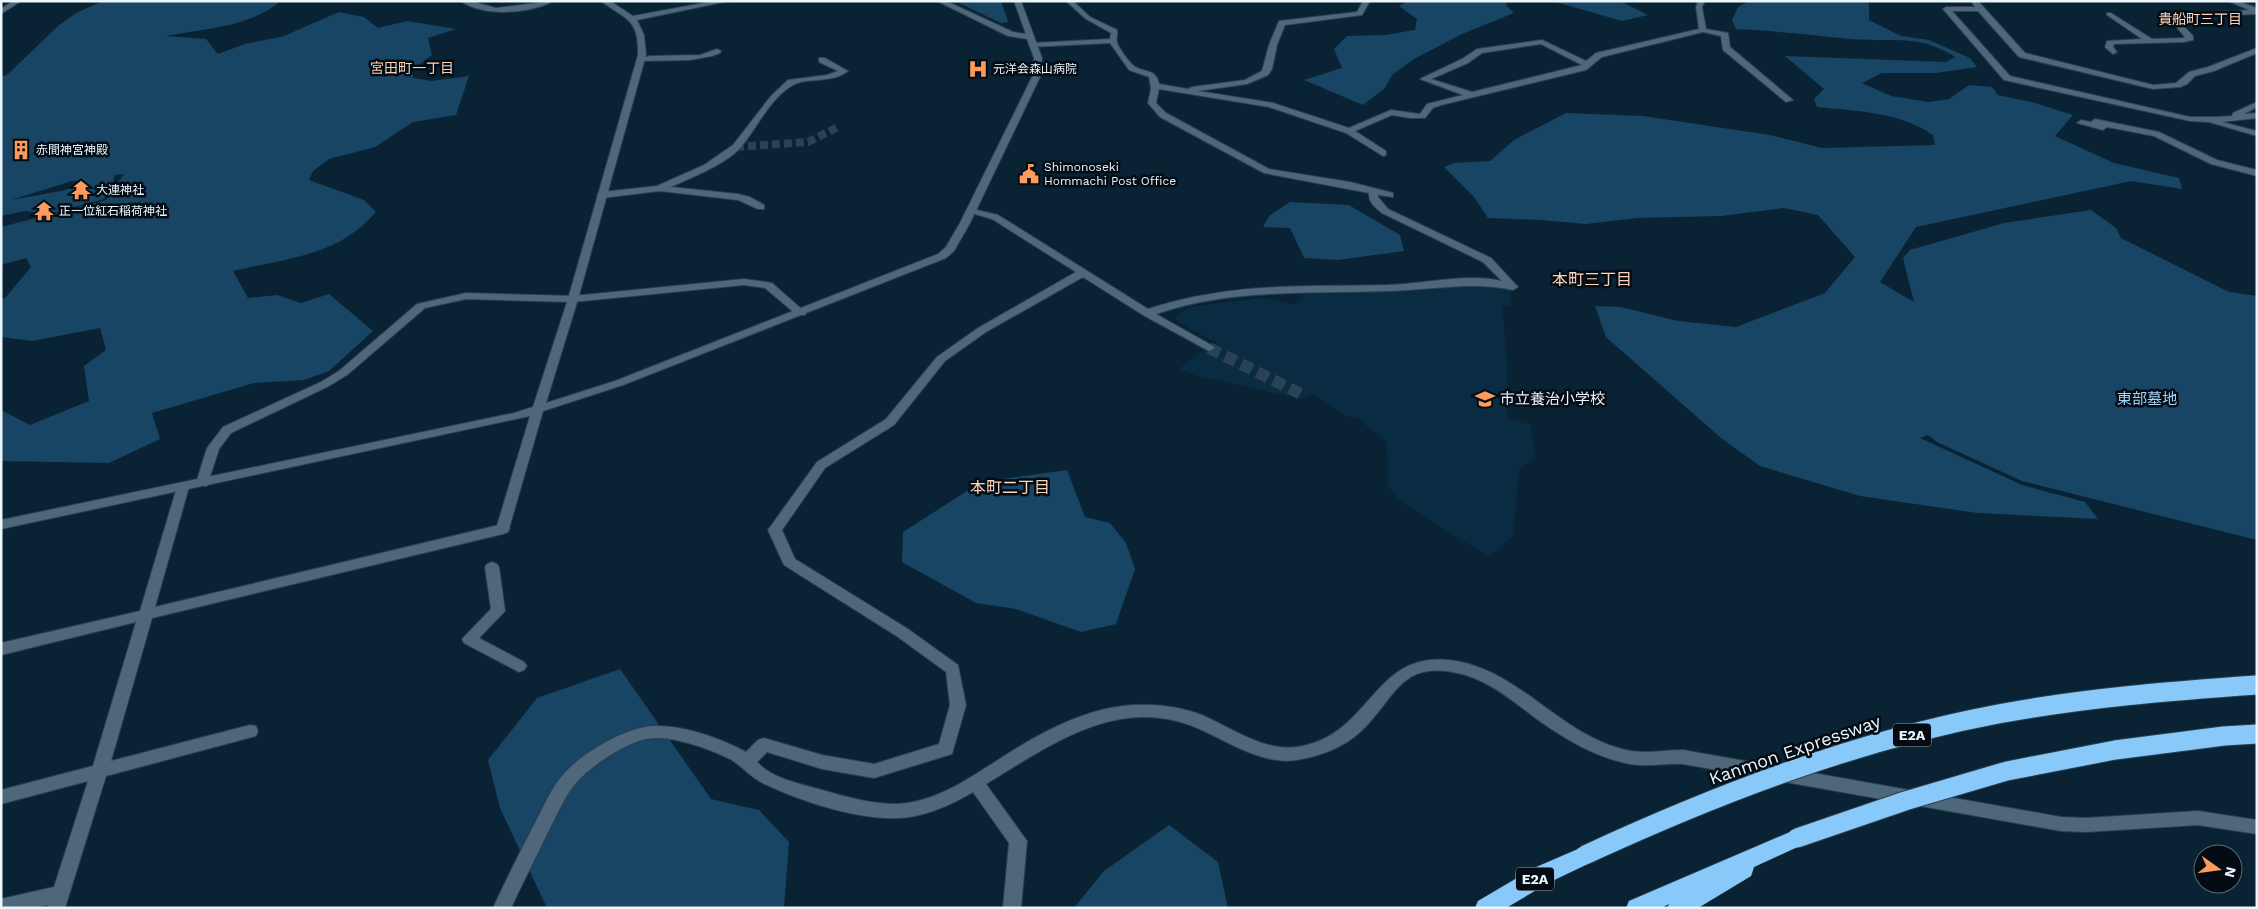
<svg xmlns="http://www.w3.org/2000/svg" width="2258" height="909" viewBox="0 0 2258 909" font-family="'Work Sans','Noto Sans JP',sans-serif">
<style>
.built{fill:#092c43}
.green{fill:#184563;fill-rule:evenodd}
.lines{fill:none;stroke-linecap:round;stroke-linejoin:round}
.minor-tunnel-far1{stroke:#2b4253;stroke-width:8;stroke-dasharray:8 4;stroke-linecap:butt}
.minor-tunnel{stroke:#2b4253;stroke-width:12;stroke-dasharray:12 6;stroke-linecap:butt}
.minor-casing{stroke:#294051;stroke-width:2}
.tertiary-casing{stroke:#294051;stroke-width:2}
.motorway-casing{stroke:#294051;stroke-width:1}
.minor{fill:#4e677a;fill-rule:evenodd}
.tertiary{fill:#4e677a;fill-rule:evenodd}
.motorway{fill:#88c9f9;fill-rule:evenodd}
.motorway-bridge-casing{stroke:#294051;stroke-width:21;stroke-linecap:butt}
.motorway-bridge{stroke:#88c9f9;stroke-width:19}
.labels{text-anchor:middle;stroke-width:5;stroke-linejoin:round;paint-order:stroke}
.far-poi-label{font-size:12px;fill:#ebf5fc;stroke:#030c14;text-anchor:start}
.far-neighbourhood-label{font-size:14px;fill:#fdd2b8;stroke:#030c14}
.shield{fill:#030c14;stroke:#a5afb6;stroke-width:1}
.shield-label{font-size:14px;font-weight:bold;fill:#ebf5fc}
.poi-label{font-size:15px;fill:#ebf5fc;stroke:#030c14;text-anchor:start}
.park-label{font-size:15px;fill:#a3d5fb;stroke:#030c14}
.neighbourhood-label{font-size:16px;fill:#fdd2b8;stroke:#030c14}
.near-street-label{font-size:18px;fill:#ebf5fc;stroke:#030c14}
</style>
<rect width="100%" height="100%" fill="#092335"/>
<path class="built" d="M1456 284 1505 288 1511 291 1510 306 1502 305 1507 363V418L1531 425 1535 459 1519 469 1513 536 1489 557 1398 500 1388 485 1387 443 1357 418 1345 416 1317 396 1309 394 1302 399 1198 376 1179 369 1198 353 1218 344 1175 320 1178 315 1190 307 1260 298 1277 300 1294 305 1303 296 1301 291 1421 289Z"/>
<g class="green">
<path d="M103 1H281C248 28 206 28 166 36L206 39 218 54 245 44 284 36 339 12 364 17 378 28 407 21 456 29 428 38 432 55 412 70 413 78 431 81 469 76 456 115 413 122 375 147 329 159 313 171 309 180 364 200 376 212C337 257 287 258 233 271L248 298 277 295 301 303 329 294 373 331 329 371 304 380 254 383 152 413 160 439 109 463 1 461V410L30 425 89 401 84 366 106 350 100 328 32 341 1 337V299L5 298 31 267 26 258 1 265V227L106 200 124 174 115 175 112 186 104 199 49 214 25 211 1 216V77L8 74 58 26 76 13ZM72 181H79L66 190 11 200Z"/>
<path d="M955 1H1001L1008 22 1001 23Z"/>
<path d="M1407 1H1508L1506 5 1514 13 1462 34 1414 59 1392 75 1385 88 1363 105 1304 80 1342 68 1334 49 1347 36 1385 35 1415 30 1417 19 1399 6Z"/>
<path d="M1552 1H1620L1648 15 1622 21Z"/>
<path d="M1749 1H1869V20L1901 36 1929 40 1970 58 1977 67 1936 73H1882L1862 83 1891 96 1929 102 1949 99 1969 85 1992 87 1998 95 2035 103 2073 115 2055 136 2114 163 2179 178 2182 189 2131 181 1916 227 1880 282 1914 302 1903 258 1910 250 2004 223 2091 210 2116 228 2121 238 2229 292 2257 296V540L2022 481 1937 442 1928 435 1920 438 2022 485 2085 502 2098 519 1978 513 1860 496 1760 466 1721 438 1606 337 1595 306 1621 307 1678 321 1736 327 1825 293 1855 257 1818 215 1784 208 1721 216 1637 218 1586 224 1541 220 1488 218 1474 197 1444 167 1454 163 1490 161 1514 140 1566 113 1643 116 1770 135 1822 148 1935 145 1933 135C1900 112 1855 111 1817 107L1814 99 1824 89 1785 56 1946 62 1955 57C1917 33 1893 43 1851 39 1813 35 1774 31 1736 29L1732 20 1738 7Z"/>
<path d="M1290 202 1349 205 1400 235 1404 251 1338 260 1304 258 1290 228 1263 227 1269 216Z"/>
<path d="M1067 470 1085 517 1110 523 1126 543 1135 569 1116 624 1081 632 1016 609 976 603 902 562 903 532 981 482Z"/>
<path d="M620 669 711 799 759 810 789 842 784 908H547L500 808 488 760 537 698Z"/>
<path d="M1169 825 1218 862 1228 908H1074L1104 871Z"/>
</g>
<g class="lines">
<path class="minor-tunnel-far1" d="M736 147 808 142 840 126"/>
<path class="minor-tunnel" d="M1209 348 1305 396"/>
<defs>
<g id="minor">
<path d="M13 1H21L1 14V9Z"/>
<path d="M461 1H470L496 8 553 1C531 14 482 17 461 1Z"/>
<path d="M1066 1H1073L1090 17 1117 30C1118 35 1116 38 1117 42 1119 49 1129 62 1134 66 1144 73 1156 68 1159 84L1188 89 1192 87 1245 80 1262 71 1269 45 1279 21 1357 12 1363 1H1370L1362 15 1285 25 1277 45 1272 69 1268 75 1247 84 1198 91 1273 103 1349 128 1391 110 1420 114 1427 104 1463 95 1420 79 1462 59 1477 49 1542 40 1586 61 1596 53 1699 29 1696 7 1698 1H1705L1702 7 1706 29 1728 33 1730 47 1793 100 1786 102 1723 50 1721 36 1703 32 1602 57 1586 70 1441 105 1433 108 1425 118H1410L1392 115 1355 131 1386 151V155L1383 156 1346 133 1269 107 1159 89 1156 103 1166 113 1269 169 1350 182 1393 193V197L1378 195V197L1388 209 1491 258 1518 287 1513 290C1471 281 1431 290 1389 291 1309 294 1232 288 1156 314L1213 346 1215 348 1209 351 1143 315 1083 277 986 332 945 361 894 425 825 468 782 530 795 559 908 629 958 665 966 705 952 754 874 778 822 769 767 752 757 762C772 779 801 784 822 790 846 797 872 804 897 804 942 802 980 770 1017 748 1043 732 1071 718 1101 710 1134 702 1170 703 1202 715 1234 729 1266 754 1303 746 1374 731 1374 647 1456 661 1520 672 1560 733 1622 749 1643 755 1662 750 1683 750L2061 817 2086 818 2198 811 2257 820V834L2198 825 2086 832 2061 831 1683 764C1663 763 1645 768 1625 763 1594 756 1567 740 1541 722 1516 704 1489 679 1457 673 1398 660 1395 701 1359 733 1343 747 1323 755 1302 759 1269 767 1235 746 1206 732 1124 691 1055 742 986 784L1027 841 1021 908H1003L1009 843 973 792C951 805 925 817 899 818 858 820 803 802 767 785 750 778 744 767 730 759 709 749 670 734 646 739 623 744 591 766 576 783 565 796 559 811 551 826 538 853 524 880 511 908H493C507 878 522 848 537 819 545 804 551 789 562 776 580 754 625 727 654 726 684 725 720 738 746 752L758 740 764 738 822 755 874 764 939 744 950 705 946 672 898 637 784 565 768 530 817 462 886 419 937 357 978 328 1076 272 992 219 968 212V208L998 215 1148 309C1231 282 1303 287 1388 285 1426 284 1465 273 1502 281L1483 262 1382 213C1375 207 1368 202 1369 193L1264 173 1160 117 1148 103 1151 89 1149 77 1129 70 1110 43 1030 47 1029 45 1033 43 1110 39 1111 33 1086 19ZM1541 44 1582 65 1472 92 1431 79 1468 63 1482 53Z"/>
<path d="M1971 1H1978L2025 53 2153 85 2176 83 2189 72 2208 67 2257 48V53L2214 71 2195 76 2187 84 2180 87 2153 89 2019 57 1978 11H1952L2010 76 2190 117H2216L2232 116 2233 113 2257 102V107L2244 114 2257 113V118L2222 122 2257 131V136L2209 122 2190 121 2004 80 1943 9 1946 7H1975Z"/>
<path d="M2228 1H2238L2257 8V14L2176 18 2193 36V40L2184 42 2114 44 2113 47 2117 52 2113 54 2105 47 2107 41 2142 39 2107 15V13H2111L2152 39 2183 38 2185 37 2168 17V15L2249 10Z"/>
<path d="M717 49 721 51 720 53 712 56 690 60 641 61 637 59 650 56 700 55Z"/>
<path d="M819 58H825L848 71C832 84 806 77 793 85 770 98 757 128 741 147 725 165 692 177 671 187L738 194 750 197 764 205V209H758L738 200 660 191 602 198 597 195 602 192 657 186 704 165 733 145 771 96 788 80 827 75 838 71 819 62Z"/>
<path d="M2095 119 2159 132 2217 160 2257 170V176L2211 164 2154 136 2107 127 2103 130 2077 123 2081 120 2091 122Z"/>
<path d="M744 279 772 283 806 313 805 315H797L765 288 744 285 573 302 466 299 425 308 347 375 329 386 231 433 219 449 207 486H197L196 483 207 448 223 427 321 382 339 371 417 304 466 293 573 296Z"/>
<path d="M183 483 189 487 155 607 503 524 510 529 503 534 152 618 111 761 250 725 256 726 258 731 256 736 106 776 65 908H47L48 905 35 908H1V899L54 887 88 781 1 804V790L93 766 136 622 1 655V643L140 611 177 487Z"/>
<path d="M492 562 497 564 499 567 505 611 479 638 524 662 527 666 524 670 519 672 464 643 462 639 491 609 485 567 487 564Z"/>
</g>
<path id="tertiary" d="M601 1H610L633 16 714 1H729L637 20 644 35 646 55 578 299 546 403 615 381 938 254 946 247 960 223 1032 77 1034 58 1027 39 1008 36 937 1H946L1013 32 1026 34 1014 1H1021L1042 58 1040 77 970 223 954 251 946 258 623 385 543 411 508 532 503 534 496 529 530 416 1 529V520L514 413 533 407 568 299 638 55C639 18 626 20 601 1Z"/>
<g id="motorway">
<path d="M1797 829 1804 832 1807 838 1804 844 1754 867 1751 876 1698 908H1667L1669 904 1661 908H1626L1629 901Z"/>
<path d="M1585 846 1592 848 1595 855 1592 862 1550 882 1506 908H1475L1478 901 1534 868Z"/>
</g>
</defs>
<use href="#minor" class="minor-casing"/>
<use href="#tertiary" class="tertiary-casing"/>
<use href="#motorway" class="motorway-casing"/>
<use href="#minor" class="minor"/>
<use href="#tertiary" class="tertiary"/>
<use href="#motorway" class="motorway"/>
<defs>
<g id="motorway-bridge">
<path d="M1797 838 1905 801 2007 771 2115 750 2224 736 2257 734"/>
<path d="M1585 855C1717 794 1855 741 1998 714 2084 698 2170 691 2257 685"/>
</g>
</defs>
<use href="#motorway-bridge" class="motorway-bridge-casing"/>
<use href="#motorway-bridge" class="motorway-bridge"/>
</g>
<defs>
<symbol id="hospital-bare" viewBox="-9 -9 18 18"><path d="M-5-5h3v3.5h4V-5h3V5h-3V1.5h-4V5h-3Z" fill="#ff9b5a" stroke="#030c14" stroke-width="2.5" paint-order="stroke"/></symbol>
<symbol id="building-bare" viewBox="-9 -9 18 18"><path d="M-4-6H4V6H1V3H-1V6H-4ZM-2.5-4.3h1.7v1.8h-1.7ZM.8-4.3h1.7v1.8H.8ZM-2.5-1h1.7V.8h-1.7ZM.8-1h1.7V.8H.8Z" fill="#ff9b5a" stroke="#030c14" stroke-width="2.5" paint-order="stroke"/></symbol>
<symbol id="civic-bare" viewBox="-9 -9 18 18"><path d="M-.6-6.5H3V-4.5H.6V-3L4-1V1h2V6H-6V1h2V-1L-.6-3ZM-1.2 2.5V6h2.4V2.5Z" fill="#ff9b5a" stroke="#030c14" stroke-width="2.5" paint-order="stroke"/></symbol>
<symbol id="temple-bare" viewBox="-9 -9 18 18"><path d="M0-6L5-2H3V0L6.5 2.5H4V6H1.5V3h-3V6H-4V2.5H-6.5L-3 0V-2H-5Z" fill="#ff9b5a" stroke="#030c14" stroke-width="2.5" paint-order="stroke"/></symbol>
<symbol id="school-bare" viewBox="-9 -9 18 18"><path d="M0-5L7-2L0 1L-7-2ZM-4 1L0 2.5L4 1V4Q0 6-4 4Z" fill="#ff9b5a" stroke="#030c14" stroke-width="2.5" paint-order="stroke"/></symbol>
</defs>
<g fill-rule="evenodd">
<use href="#hospital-bare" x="964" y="55" width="28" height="28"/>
<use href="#building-bare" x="7" y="136" width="28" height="28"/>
<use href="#civic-bare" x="1015" y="160" width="28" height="28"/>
<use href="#temple-bare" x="67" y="176" width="28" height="28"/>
<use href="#temple-bare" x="30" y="197" width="28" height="28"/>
<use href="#school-bare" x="1471" y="385" width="28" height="28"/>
</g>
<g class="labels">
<g class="far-poi-label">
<text x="993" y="73">元洋会森山病院</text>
<text x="36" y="154">赤間神宮神殿</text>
<text x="1044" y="171">Shimonoseki<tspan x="1044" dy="14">Hommachi Post Office</tspan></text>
<text x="96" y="194">大連神社</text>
<text x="59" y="215">正一位紅石稲荷神社</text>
</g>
<g class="far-neighbourhood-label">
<text x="2200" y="24">貴船町三丁目</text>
<text x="412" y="73">宮田町一丁目</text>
</g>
<g class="shield">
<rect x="1893" y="723.5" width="38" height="23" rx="4"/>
<rect x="1516" y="867.5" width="38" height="23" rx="4"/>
</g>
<g class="shield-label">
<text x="1912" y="740">E2A</text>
<text x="1535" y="884">E2A</text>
</g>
<g class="poi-label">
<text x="1500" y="404">市立養治小学校</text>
</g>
<g class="park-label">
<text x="2147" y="404">東部墓地</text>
</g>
<g class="neighbourhood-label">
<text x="1592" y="285">本町三丁目</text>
<text x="1010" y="493">本町二丁目</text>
</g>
<g class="near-street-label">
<text transform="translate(1795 750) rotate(-19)" y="6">Kanmon Expressway</text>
</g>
</g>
<rect width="2258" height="909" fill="none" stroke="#ebf5fc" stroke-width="5"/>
<g transform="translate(2218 869) rotate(104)"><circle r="24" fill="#030c14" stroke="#606971"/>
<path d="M0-4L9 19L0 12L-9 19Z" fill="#ff9b5a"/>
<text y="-8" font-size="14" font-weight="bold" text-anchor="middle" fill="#ebf5fc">N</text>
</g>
</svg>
